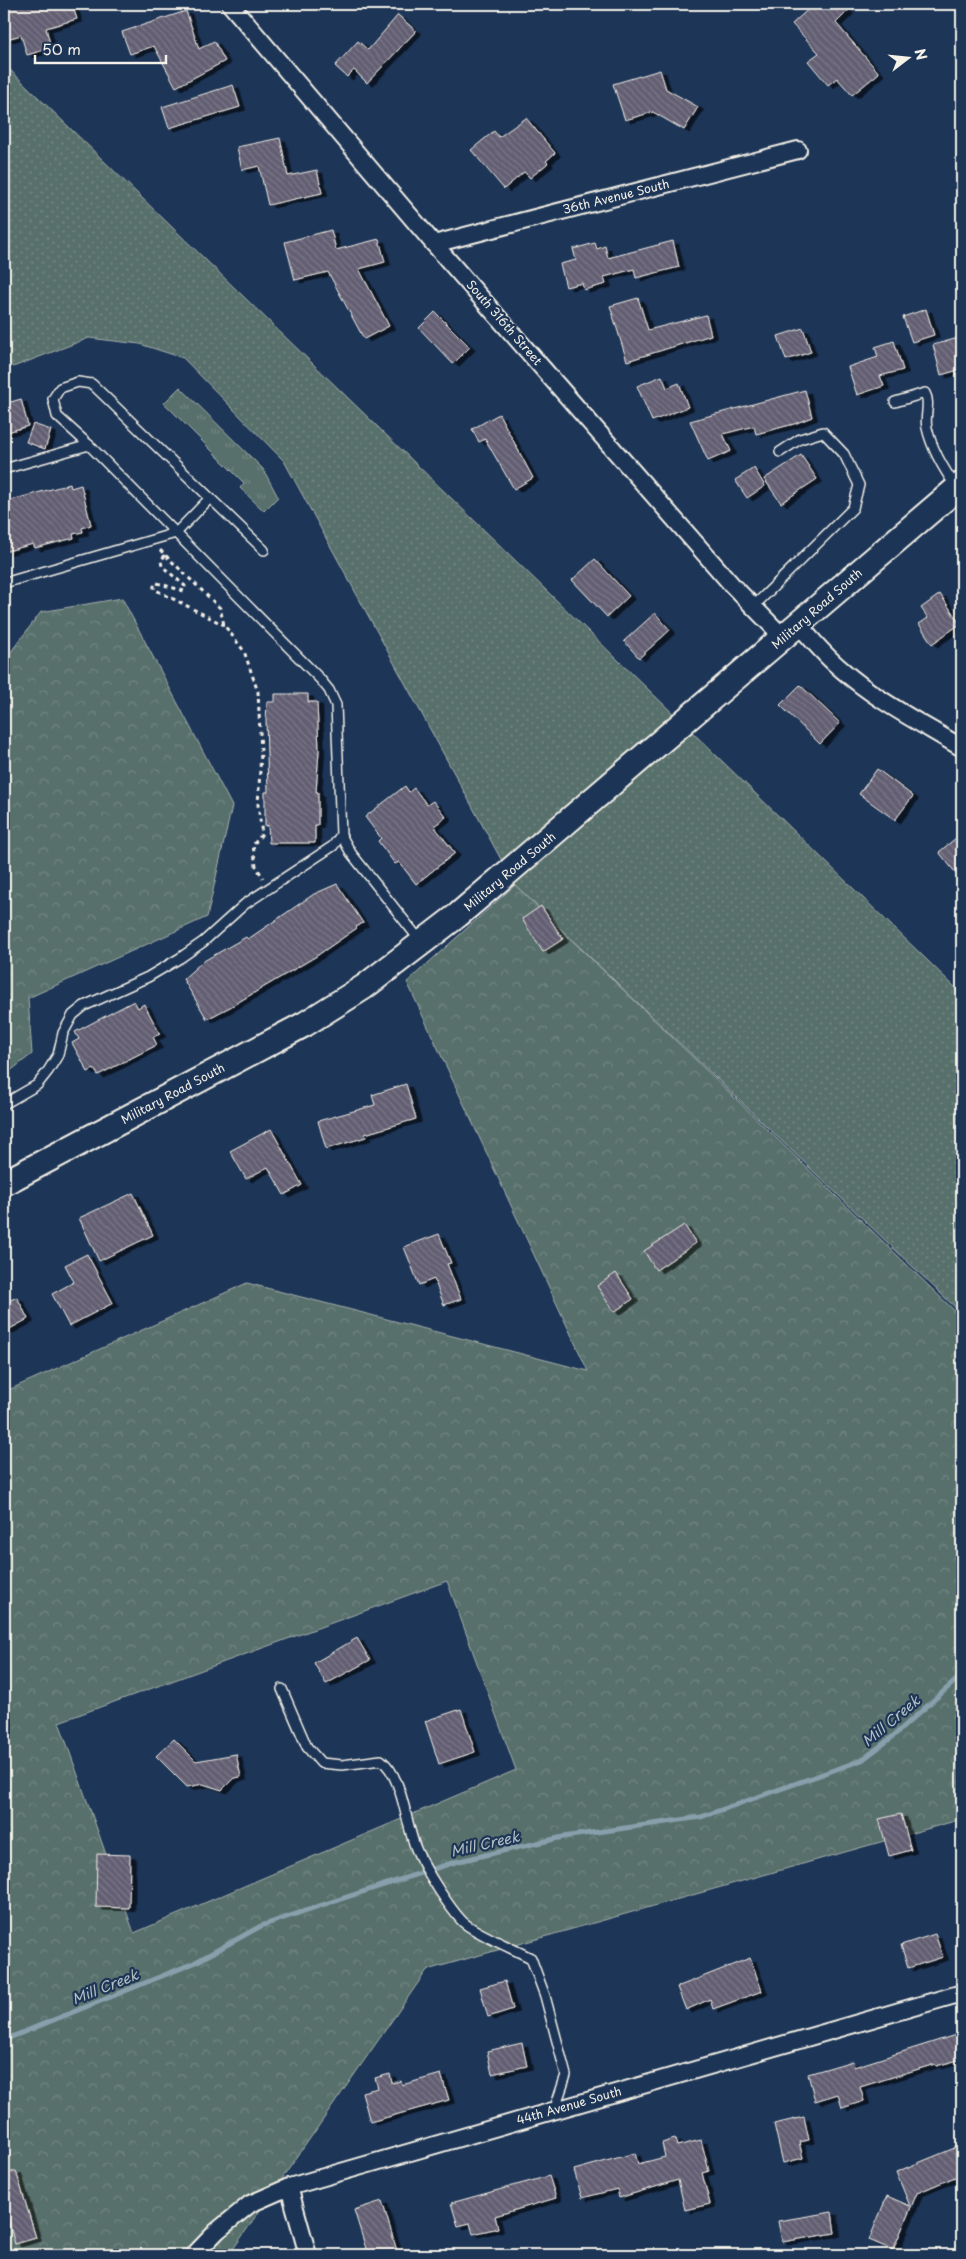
<svg xmlns="http://www.w3.org/2000/svg" width="966" height="2259" viewBox="0 0 966 2259" font-family="'Playpen Sans',sans-serif">
<style>
.grass{fill:url(#grass-dots);stroke:#a6b0aa}
.forest{fill:url(#forest-crowns);stroke:#a6b0aa;fill-rule:evenodd}
.park{fill:url(#park-tufts);stroke:#a6b0aa}
.lines{fill:none;stroke-linecap:round;stroke-linejoin:round}
.stream{stroke:#87a0ac;stroke-width:5}
.building{fill:url(#building-back-hatch);stroke:#f4f1e8;filter:url(#shadow)}
.service-casing{stroke:#f4f1e8;stroke-width:12}
.minor-casing{stroke:#f4f1e8;stroke-width:20}
.secondary-casing{stroke:#f4f1e8;stroke-width:28}
.path{stroke:#f4f1e8;stroke-width:3;stroke-dasharray:4 4;stroke-linecap:butt}
.service{stroke:#1d3557;stroke-width:9}
.minor{stroke:#1d3557;stroke-width:16}
.secondary{stroke:#1d3557;stroke-width:24}
.labels{text-anchor:middle;stroke-width:4.5;stroke-linejoin:round;paint-order:stroke}
.street-label{font-size:12px;fill:#f4f1e8;stroke:#1d3557}
.water-label{font-size:14px;font-style:italic;fill:#b5c2c5;stroke:#1d3557}
</style>
<defs>
<pattern id="grass-dots" width="8" height="8" patternUnits="userSpaceOnUse" patternTransform="scale(1.25)"><rect width="8" height="8" fill="#58706c"/><path d="M2 2h.1M6 6h.1" fill="none" stroke="#718581" stroke-width="1.8" stroke-linecap="round"/></pattern>
<pattern id="forest-crowns" width="20" height="18" patternUnits="userSpaceOnUse" patternTransform="scale(1.25)"><rect width="20" height="18" fill="#58706c"/><path d="M2 6a3 3 0 1 1 6 0M12 15a3 3 0 1 1 6 0" fill="none" stroke="#718581"/></pattern>
<pattern id="park-tufts" width="24" height="20" patternUnits="userSpaceOnUse" patternTransform="scale(1.25)"><rect width="24" height="20" fill="#58706c"/><path d="M3 7l-1-3M5 7V3M7 7l1-3M15 17l-1-3M17 17v-4M19 17l1-3" fill="none" stroke="#718581"/></pattern>
<pattern id="building-back-hatch" width="6" height="6" patternUnits="userSpaceOnUse" patternTransform="scale(1.25)"><rect width="6" height="6" fill="#645f73"/><path d="M-1 5l2 2M0 0l6 6M5-1l2 2" fill="none" stroke="#7b7687"/></pattern>
<filter id="shadow"><feDropShadow dx="5.5" dy="3" stdDeviation="0" flood-color="#0009"/></filter>
</defs>
<rect width="100%" height="100%" fill="#1d3557"/>
<filter id="ink" filterUnits="userSpaceOnUse"><feTurbulence type="fractalNoise" baseFrequency=".02" numOctaves="2"/><feDisplacementMap in="SourceGraphic" scale="10" xChannelSelector="R" yChannelSelector="G"/><feConvolveMatrix kernelMatrix="1 2 1 2 8 2 1 2 1" color-interpolation-filters="sRGB"/></filter>
<g filter="url(#ink)">
<path class="grass" d="M4 64 962 994V1314L515 885 284 461 183 358 140 344 89 338 13 367 4 358Z"/>
<g class="forest">
<path d="M122 598 232 806 207 917 28 998 32 1054 4 1076V661L41 612Z"/>
<path d="M515 885 962 1318V1819L427 1970 229 2255H4V1392L247 1283 588 1371 407 982ZM447 1581 516 1770 134 1933 59 1722Z"/>
</g>
<path class="park" d="M180 387 263 469 278 497 264 511 240 488 244 483 164 403Z"/>
<g class="lines">
<path class="stream" d="M4 2040 194 1963 261 1926 319 1906 455 1862 563 1837 701 1817 862 1760 891 1738 962 1675"/>
</g>
<g class="building">
<path d="M4 4H72L77 19 46 28 51 48 27 55 21 35 7 39 4 31Z"/>
<path d="M814 4H841L848 11 836 23 879 73 852 95 837 78 828 85 808 61 819 53 792 24Z"/>
<path d="M186 11 199 49 214 41 225 61 176 87 154 46 130 54 122 32Z"/>
<path d="M398 15 416 31 367 83 354 70 347 77 335 66 358 41 368 50Z"/>
<path d="M660 70 666 89 698 107 684 130 653 112 625 120 613 84Z"/>
<path d="M233 85 240 107 169 128 162 107Z"/>
<path d="M526 118 555 153 546 161 548 163 530 178 524 172 504 189 471 150 494 131 499 137Z"/>
<path d="M280 138 288 176 317 170 322 193 268 205 259 166 242 170 237 147Z"/>
<path d="M331 230 336 250 379 239 385 262 359 269 389 326 364 339 328 272 295 280 285 242Z"/>
<path d="M673 241 679 267 636 278 634 269 604 277 606 284 584 290 582 283 566 287 560 264 576 260 573 249 595 243 597 249 605 246 608 258Z"/>
<path d="M638 298 648 330 706 315 711 335 627 361 610 306Z"/>
<path d="M926 309 934 335 912 342 903 317Z"/>
<path d="M435 312 470 347 453 364 419 328Z"/>
<path d="M803 328 811 352 786 360 778 336Z"/>
<path d="M962 337V369L941 375 933 345Z"/>
<path d="M894 341 903 370 880 376 884 386 857 395 848 367 878 357 875 347Z"/>
<path d="M662 376 667 388 679 383 688 407 652 421 637 386Z"/>
<path d="M805 390 812 417 794 424 756 434 754 426 723 434 731 451 708 461 690 421Z"/>
<path d="M21 399 28 426 4 433V404Z"/>
<path d="M499 414 533 478 514 489 485 439 479 442 472 429Z"/>
<path d="M33 424 51 430 45 449 26 442Z"/>
<path d="M801 455 817 479 781 503 764 479Z"/>
<path d="M754 468 765 486 747 498 735 480Z"/>
<path d="M70 484 71 488 81 485 91 525 82 528 83 532 73 534 74 538 35 548 33 544 4 552V502Z"/>
<path d="M595 559 629 596 607 617 572 580Z"/>
<path d="M940 594 960 624 932 644 919 624 928 618 921 608Z"/>
<path d="M655 613 670 630 639 658 624 641Z"/>
<path d="M800 685 840 723 820 744 780 705Z"/>
<path d="M275 694H308V702H317L319 751 316 792H318V825H315V843H269L268 825 265 826V792H268L266 719 267 702H275Z"/>
<path d="M877 769 913 796 895 820 859 794Z"/>
<path d="M405 786 409 792 414 788 427 805 433 801 446 817 434 826 455 853 416 884 399 862 395 864 378 841 381 838 365 817Z"/>
<path d="M962 833V881L939 852Z"/>
<path d="M337 884 363 923 356 927 357 928 315 957 230 1007 207 1019 183 979 202 962 246 937 248 939 254 935 314 894Z"/>
<path d="M541 906 563 939 543 952 522 919Z"/>
<path d="M134 1001 138 1008 144 1004 160 1034 153 1037 157 1045 98 1075 94 1069 88 1072 72 1043 79 1039 75 1032Z"/>
<path d="M406 1084 416 1119 365 1134 366 1137 326 1149 318 1121 375 1105 372 1095Z"/>
<path d="M271 1129 302 1185 284 1195 268 1167 246 1179 230 1151Z"/>
<path d="M133 1193 153 1235 99 1261 79 1218Z"/>
<path d="M684 1225 696 1243 656 1270 644 1251Z"/>
<path d="M439 1234 451 1263 447 1264 461 1299 444 1305 434 1279 419 1285 404 1247Z"/>
<path d="M87 1254 113 1303 69 1326 52 1294 74 1282 65 1265Z"/>
<path d="M616 1273 633 1299 614 1312 597 1286Z"/>
<path d="M17 1297 28 1319 4 1332V1303Z"/>
<path d="M357 1638 370 1660 326 1684 314 1663Z"/>
<path d="M461 1709 475 1752 439 1764 425 1721Z"/>
<path d="M174 1739 196 1761 236 1754 241 1777 234 1778 222 1790 203 1784 187 1787 156 1756Z"/>
<path d="M901 1814 911 1850 889 1856 879 1819Z"/>
<path d="M97 1854 130 1855 129 1908 96 1907Z"/>
<path d="M935 1934 943 1957 908 1968 901 1945Z"/>
<path d="M750 1958 762 1991 713 2009 710 1999 686 2010 677 1987Z"/>
<path d="M505 1981 513 2009 488 2017 480 1988Z"/>
<path d="M962 2033V2059L936 2066 935 2064 860 2087 864 2101 842 2108 838 2094 815 2101 808 2074 853 2061 854 2067Z"/>
<path d="M522 2043 527 2066 492 2074 487 2051Z"/>
<path d="M390 2074 392 2083 401 2081 402 2085 441 2074 449 2100 370 2122 362 2092 378 2088 375 2078Z"/>
<path d="M804 2117 809 2140 799 2142 803 2158 783 2163 774 2124Z"/>
<path d="M675 2139 677 2146 701 2140 709 2171 702 2173 710 2204 685 2210 678 2180 619 2198 617 2189 582 2198 574 2170 635 2153 638 2164 665 2157 662 2143Z"/>
<path d="M962 2145V2174L917 2193 893 2250 869 2240 887 2196 910 2206 896 2172Z"/>
<path d="M16 2171 36 2238 15 2244 4 2205V2174Z"/>
<path d="M549 2176 556 2198 495 2216 498 2228 473 2234 470 2223 458 2226 451 2203Z"/>
<path d="M382 2201 397 2251 385 2255H368L354 2210Z"/>
<path d="M832 2212 835 2233 782 2242 778 2221Z"/>
</g>
<g class="lines">
<defs>
<g id="service">
<path d="M895 402 925 393C931 403 924 417 927 428 932 450 944 470 957 488"/>
<path d="M89 445 57 416 53 399 60 388 78 382 92 384 264 550"/>
<path d="M4 469 89 445 320 679 329 690 336 705 341 835 351 853 422 943"/>
<path d="M4 583 176 533 210 498"/>
<path d="M753 607 853 508 859 485 844 454 823 432 800 439 780 452"/>
<path d="M4 1104 37 1085 48 1071 58 1055 63 1033 73 1015 84 1006 148 977 180 958 203 942 245 904 333 846 341 835"/>
<path d="M282 1689 307 1747 321 1763 342 1765 381 1760C404 1777 405 1826 417 1851 425 1869 449 1908 463 1922 473 1932 516 1950 531 1958L545 1996 566 2075 554 2111"/>
</g>
<g id="minor">
<path d="M230 4 434 244 732 585 784 638"/>
<path d="M434 244 798 150"/>
<path d="M799 625C812 640 825 656 841 669 877 701 921 723 962 748"/>
<path d="M289 2187 308 2255"/>
<path d="M194 2255 217 2231 250 2204 289 2187 962 1993"/>
</g>
<path id="secondary" d="M4 1183 305 1024 364 987 458 915 962 484"/>
</defs>
<use href="#service" class="service-casing"/>
<use href="#minor" class="minor-casing"/>
<use href="#secondary" class="secondary-casing"/>
<g class="path">
<path d="M160 550 220 608 224 625 244 651 258 692 261 752 258 805 262 834 253 845 256 866 263 878"/>
<path d="M165 555 161 561 162 566 185 586 184 591 157 583 154 584V589L224 625"/>
</g>
<use href="#service" class="service"/>
<use href="#minor" class="minor"/>
<use href="#secondary" class="secondary"/>
</g>
</g>
<g class="labels">
<g class="street-label">
<text transform="translate(616 197) rotate(-14)" y="4">36th Avenue South</text>
<text transform="translate(504 323) rotate(49)" y="4">South 316th Street</text>
<text transform="translate(817 609) rotate(-41)" y="4">Military Road South</text>
<text transform="translate(510 872) rotate(-40)" y="4">Military Road South</text>
<text transform="translate(173 1094) rotate(-28)" y="4">Military Road South</text>
<text transform="translate(569 2106) rotate(-16)" y="4">44th Avenue South</text>
</g>
<g class="water-label">
<text transform="translate(891 1721) rotate(-40)" y="5">Mill Creek</text>
<text transform="translate(485 1844) rotate(-13)" y="5">Mill Creek</text>
<text transform="translate(105 1987) rotate(-22)" y="5">Mill Creek</text>
</g>
</g>
<rect width="966" height="2259" fill="none" stroke="#1d3557" stroke-width="20"/>
<rect x="10" y="10" width="946" height="2239" fill="none" stroke="#f4f1e8" stroke-width="2" filter="url(#ink)"/>
<g transform="translate(908 58) rotate(74)" stroke="#1d3557" stroke-width="4" paint-order="stroke">
<path d="M0-4L9 19L0 12L-9 19Z" fill="#f4f1e8"/>
<text y="-8" font-size="14" font-weight="bold" text-anchor="middle" fill="#f4f1e8">N</text>
</g>
<path d="M35 55v8h131v-8" fill="none" stroke="#f4f1e8" stroke-width="2.5"/>
<text x="42" y="55" font-size="15" fill="#f4f1e8" stroke="#1d3557" stroke-width="4" paint-order="stroke">50 m</text>
</svg>
